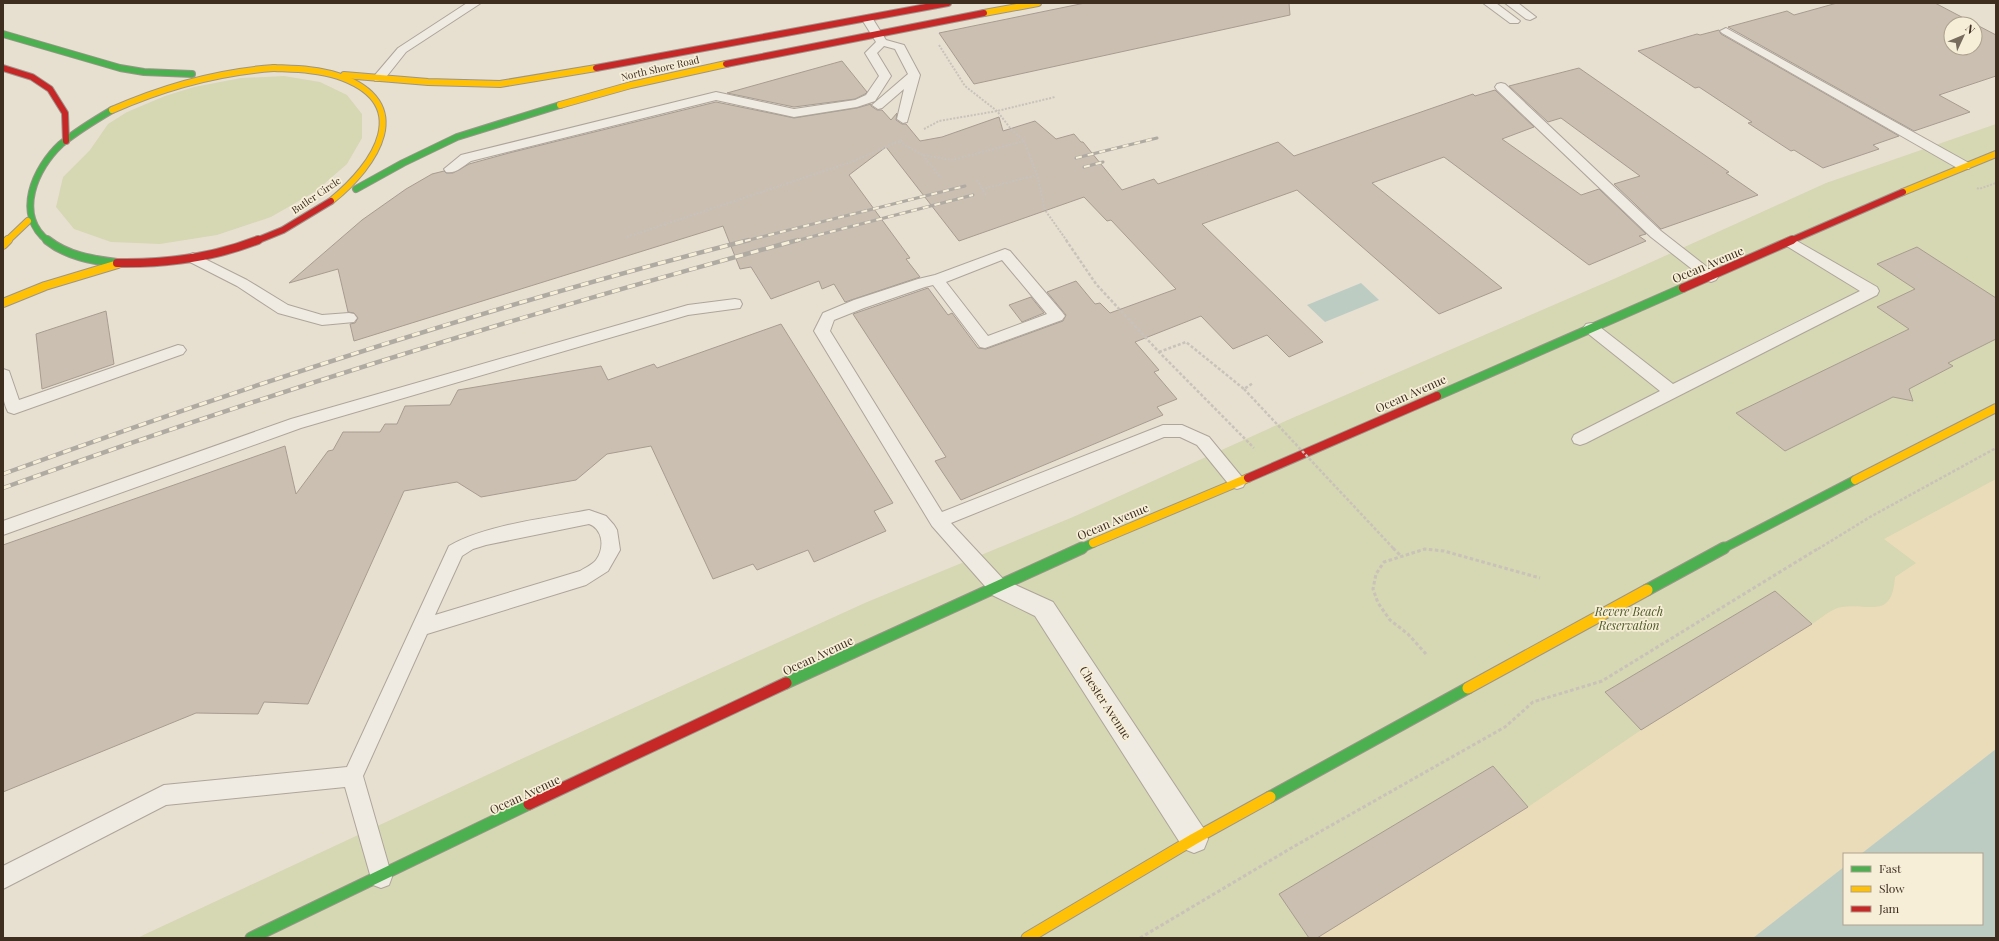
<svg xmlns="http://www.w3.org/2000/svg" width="1999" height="941" viewBox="0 0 1999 941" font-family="'Playfair Display',serif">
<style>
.green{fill:#d6d7b3}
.sand{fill:#eadcb9}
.water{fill:#bcccc2}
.building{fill:#cbbfb2;stroke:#a89c90}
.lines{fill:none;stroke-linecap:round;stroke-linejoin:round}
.lane-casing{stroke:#ada599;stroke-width:2}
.street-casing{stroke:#ada599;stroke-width:2}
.fast-far2-casing{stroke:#9c958a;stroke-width:8}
.fast-far1-casing{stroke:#9c958a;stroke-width:10}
.fast-casing{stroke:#9c958a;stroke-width:13}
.slow-far2-casing{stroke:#9c958a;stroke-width:8}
.slow-far1-casing{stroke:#9c958a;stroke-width:10}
.slow-casing{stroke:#9c958a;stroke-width:13}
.jam-far2-casing{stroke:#9c958a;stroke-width:8}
.jam-far1-casing{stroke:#9c958a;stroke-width:10}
.jam-casing{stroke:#9c958a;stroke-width:13}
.path-far2{stroke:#c8c2b9;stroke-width:2;stroke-dasharray:2 1.5;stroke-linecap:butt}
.path-far1{stroke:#c8c2b9;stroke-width:2.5;stroke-dasharray:3 2;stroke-linecap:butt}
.path{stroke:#c8c2b9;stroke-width:3;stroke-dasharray:3.5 2.5;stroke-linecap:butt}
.lane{fill:#efebe3;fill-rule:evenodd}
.street{fill:#efebe3;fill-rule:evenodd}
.fast-far2{stroke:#4caf50;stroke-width:6}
.fast-far1{stroke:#4caf50;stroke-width:8}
.fast{stroke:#4caf50;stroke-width:11}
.slow-far2{stroke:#ffc107;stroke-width:6}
.slow-far1{stroke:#ffc107;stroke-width:8}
.slow{stroke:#ffc107;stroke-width:11}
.jam-far2{stroke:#c62828;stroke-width:6}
.jam-far1{stroke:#c62828;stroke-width:8}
.jam{stroke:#c62828;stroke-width:11}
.rail-far1-casing{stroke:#afaaa2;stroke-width:3}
.rail-casing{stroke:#afaaa2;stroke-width:4.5}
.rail-far1{stroke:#f7eed8;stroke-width:2;stroke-dasharray:6;stroke-linecap:butt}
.rail{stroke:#f7eed8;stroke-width:3;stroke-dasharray:8;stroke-linecap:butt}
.path-bridge-far1{stroke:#c8c2b9;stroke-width:2.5;stroke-dasharray:3 2;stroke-linecap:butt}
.path-bridge{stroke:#c8c2b9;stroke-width:3;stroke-dasharray:3.5 2.5;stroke-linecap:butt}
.labels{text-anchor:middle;stroke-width:3.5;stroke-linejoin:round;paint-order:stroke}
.far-street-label{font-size:10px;fill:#3d2e20;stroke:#f7eed8}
.street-label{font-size:12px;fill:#3d2e20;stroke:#f7eed8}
.park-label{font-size:12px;font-style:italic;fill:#4d5a26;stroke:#f7eed8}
</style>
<rect width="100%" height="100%" fill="#e7e0d1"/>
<g class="green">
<path d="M284 76 320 82 347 95 362 114V138L347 164 316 191 271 217 217 235 160 244 111 242 74 229 56 207 63 177 90 150 108 124 127 112 165 96 194 87 241 78Z"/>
<path d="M1996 124V749L1861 854H1844V867L1753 938H137L519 760 867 602 1073 517 1290 419 1616 278 1826 183Z"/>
</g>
<path class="sand" d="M1996 479V749L1861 854H1844V867L1753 938H1317L1528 807 1641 730 1812 624C1820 619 1832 608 1842 607 1870 603 1892 620 1895 577L1916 563 1884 539Z"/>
<g class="water">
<path d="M1361 283 1379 300 1325 322 1307 305Z"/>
<path d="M1996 749V938H1753L1844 867V924H1982V854H1861Z"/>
</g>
<g class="building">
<path d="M1085 3H1289L1290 15 974 84 939 33Z"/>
<path d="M1837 3H1935L1975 24H1951V48H1975V24L1996 35V76L1939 95 1970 112 1914 131 1728 27 1787 11 1794 15Z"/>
<path d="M1719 30 1721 34 1899 136 1873 145 1879 149 1823 168 1794 150 1791 151 1748 123 1752 122 1699 87 1695 88 1638 51 1697 34 1700 35Z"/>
<path d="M842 61 867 92 865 94 855 99 794 107 727 93Z"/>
<path d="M1579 68 1729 172 1726 173 1758 195 1661 229 1614 184 1640 176 1561 118 1548 122 1509 86Z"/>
<path d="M1495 90 1534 127 1502 139 1581 195 1599 189 1646 234 1639 236 1646 241 1589 265 1444 157 1372 183 1502 288 1439 314 1297 190 1202 224 1323 342 1289 357 1267 335 1233 349 1201 316 1135 342 1159 370 1154 372 1177 399 1157 407 1163 415 961 500 935 461 946 457 853 314 928 288 948 315 952 313 978 348 986 349 1063 321 1066 315 1047 292 1076 281 1095 304 1100 303 1110 313 1176 289 1111 220 1107 221 1084 197 959 241 886 147 849 175 910 258 906 259 920 277 845 302 834 284 822 289 819 281 771 299 751 267 740 269 723 226 354 341 350 324 355 323 358 318 354 313 348 312 338 269 289 283 362 220 406 189 432 174 444 171 446 173H453L469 164 509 153 716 102 794 118 857 108 871 104V106L877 110H882L891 120 897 113 896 120 902 124H906L920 141 942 137 999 117 1003 131 1035 121 1056 139 1074 134 1081 142H1083L1122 190 1154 179 1158 184 1278 142 1294 156 1473 94 1475 96Z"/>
<path d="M1917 247 1996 298V339L1948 363 1953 366 1909 389 1913 401 1893 397 1785 451 1736 413 1909 329 1877 307 1915 289 1877 264Z"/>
<path d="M1031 297 1044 313 1022 322 1009 305Z"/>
<path d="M106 311 114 364 42 389 36 334Z"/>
<path d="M781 324 893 503 874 511 886 531 814 562 808 550 757 570 753 564 713 579 651 446 607 454 576 480 481 497 457 482 404 491 308 704 264 702 258 714 196 713 3 792V545L285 446 296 494 328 451 333 450 343 432H380L385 424H397L405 406 450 405 458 390 601 366 608 380 654 364 657 368Z"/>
<path d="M1775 591 1812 624 1641 730 1605 692Z"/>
<path d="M1493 766 1528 807 1317 938H1309L1279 894Z"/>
</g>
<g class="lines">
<defs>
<g id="lane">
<path d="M467 3H481L406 52 383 81H375L373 78 375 75 398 48Z"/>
<path d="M1483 3H1496L1520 21 1518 23H1510Z"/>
<path d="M1505 3H1518L1536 17 1530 20 1526 19Z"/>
<path d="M867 15 871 16 886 40 904 45 920 75 907 122 903 123 897 119 904 89 882 108 878 109 872 105 908 74 895 49 884 46 877 53 891 76 875 101 857 107 794 117 716 100 471 161C463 166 456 174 446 172L444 169 461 155 716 92 794 109 855 100 866 95 879 76 865 53 876 42 861 18Z"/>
<path d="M1726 28 1969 163 1971 166 1969 169H1959L1722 33 1720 31Z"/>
<path d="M1501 83 1505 84 1661 231 1716 274 1718 277 1716 280 1711 282 1706 280 1651 237 1497 90 1495 87 1497 84Z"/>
<path d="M1790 237 1877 287 1879 291 1877 295 1586 443 1580 445 1574 443 1572 439 1574 435 1660 391 1586 332 1583 328 1586 324 1591 323 1596 324 1673 384 1860 291 1785 245 1783 242 1785 239Z"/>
<path d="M1005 249 1010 251 1062 312 1065 316 1062 320 985 348 980 347 933 285 925 287 864 308 834 320 830 331 942 512 1163 425H1182L1209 437 1246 482 1243 487 1237 489 1231 487 1197 445 1180 437H1164L951 523 1005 581 1007 587 1005 593 998 595 991 593 932 526 814 331 823 313 854 300 918 279 935 275ZM1002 260 1047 314 988 336 946 282Z"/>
<path d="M193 253 247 280 288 305 322 315 349 313 354 314 357 318 354 322 322 325 278 313 237 286 188 261 186 258 188 255Z"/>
<path d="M735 299 740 300 742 304 740 308 688 315 301 428 3 535V521L291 419 688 305Z"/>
<path d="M178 345 183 346 186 350 183 354 14 414 8 412C1 399 3 384 3 369L9 371 19 400Z"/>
<path d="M589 510 606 516 614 525 617 530 620 550 608 571 586 585 427 634 363 776 392 877 389 885 381 888 373 885 345 787 166 805 3 889V866L164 785 347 767 449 546C485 525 547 518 589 510ZM589 524C603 529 605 548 596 560 593 564 585 568 580 571L435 615 462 556 473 549 486 545Z"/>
</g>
<path id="street" d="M998 577 1053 602 1204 829 1208 839 1204 849 1194 853 1184 849 1035 616 990 594 986 587 990 580Z"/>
<g id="fast-far2">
<path d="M3 34 120 68 144 72 192 74"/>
<path d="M356 189 403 163 457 137 560 105"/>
<path d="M48 241C14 215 35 168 61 144 77 131 95 120 112 110"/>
</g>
<g id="fast-far1">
<path d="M47 240C67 256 92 260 117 263"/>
<path d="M1437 396 1683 288"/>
<path d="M1080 549 1093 543"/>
<path d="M1722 549 1855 480"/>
</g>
<g id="fast">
<path d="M1647 590 1724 548"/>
<path d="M786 683 1082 548"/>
<path d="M1270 797 1468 688"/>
<path d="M251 938 529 804"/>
</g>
<g id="slow-far2">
<path d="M984 13 1038 3"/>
<path d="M274 68C295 69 317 69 338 76 417 103 376 165 331 201"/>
<path d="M344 75 428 82 500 84 596 68"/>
<path d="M560 105 631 85 726 64"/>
<path d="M112 110C164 87 217 72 274 68"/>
<path d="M1903 192 1996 154"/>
<path d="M7 241 28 221"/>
</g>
<g id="slow-far1">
<path d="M3 245 8 240"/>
<path d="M3 303 45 286 118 264"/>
<path d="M1855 480 1996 408"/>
<path d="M1093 543 1248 478"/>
</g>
<g id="slow">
<path d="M1468 688 1647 590"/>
<path d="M1027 938 1194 839 1270 797"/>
</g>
<g id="jam-far2">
<path d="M726 64 984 13"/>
<path d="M3 68 32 77 50 89 65 113 66 141"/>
<path d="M596 68 948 3"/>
<path d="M256 241 283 230 331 201"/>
<path d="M1790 241 1903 192"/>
</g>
<g id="jam-far1">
<path d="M117 263C166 264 212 258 258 240"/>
<path d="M1683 288 1792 240"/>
<path d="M1248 478 1437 396"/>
</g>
<path id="jam" d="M529 804 786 683"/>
</defs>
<use href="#lane" class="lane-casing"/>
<use href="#street" class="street-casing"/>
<use href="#fast-far2" class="fast-far2-casing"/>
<use href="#fast-far1" class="fast-far1-casing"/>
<use href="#fast" class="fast-casing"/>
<use href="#slow-far2" class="slow-far2-casing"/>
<use href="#slow-far1" class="slow-far1-casing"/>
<use href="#slow" class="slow-casing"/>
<use href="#jam-far2" class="jam-far2-casing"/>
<use href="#jam-far1" class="jam-far1-casing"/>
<use href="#jam" class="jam-casing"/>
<g class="path-far2">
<path d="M939 45 965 86 997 111 1011 129 1024 141 1037 175 1045 210 1067 241"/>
<path d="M924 129 939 121 997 111 1055 97"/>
<path d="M899 142 923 155 952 160 1024 141"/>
<path d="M923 155 941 178"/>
<path d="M977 180 982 189"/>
<path d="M1977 188 1979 189 1996 183"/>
<path d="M986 195 982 189 1037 175"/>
<path d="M627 237 854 161 902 140"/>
</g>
<g class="path-far1">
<path d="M1066 240 1096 284 1159 352 1254 448"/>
<path d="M1159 352 1186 342 1244 389 1253 383"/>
<path d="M1818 549 1870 517 1996 448"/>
</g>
<g class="path">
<path d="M1426 654 1408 634 1390 620 1378 603 1373 589 1376 574 1384 562 1425 549 1444 551 1540 578"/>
<path d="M1140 938 1293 847 1505 727 1533 702 1602 681 1819 548"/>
</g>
<use href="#lane" class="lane"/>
<use href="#street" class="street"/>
<use href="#fast-far2" class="fast-far2"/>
<use href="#fast-far1" class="fast-far1"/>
<use href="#fast" class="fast"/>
<use href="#slow-far2" class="slow-far2"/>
<use href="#slow-far1" class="slow-far1"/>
<use href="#slow" class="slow"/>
<use href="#jam-far2" class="jam-far2"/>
<use href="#jam-far1" class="jam-far1"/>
<use href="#jam" class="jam"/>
<defs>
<g id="rail-far1">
<path d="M1076 158 1157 138"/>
<path d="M1084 167 1103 162"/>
<path d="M745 241 965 186"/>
<path d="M795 241 973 195"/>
</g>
<g id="rail">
<path d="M3 474C248 385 496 304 749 240"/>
<path d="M3 488C265 394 530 312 798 240"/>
</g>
</defs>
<use href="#rail-far1" class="rail-far1-casing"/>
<use href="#rail" class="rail-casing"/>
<use href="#rail-far1" class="rail-far1"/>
<use href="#rail" class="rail"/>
<path class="path-bridge-far1" d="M1244 389 1394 549"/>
<path class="path-bridge" d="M1393 548 1401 556"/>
</g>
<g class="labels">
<g class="far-street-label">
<text transform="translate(660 68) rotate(-13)" y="4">North Shore Road</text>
<text transform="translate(316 195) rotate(-34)" y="4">Butler Circle</text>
</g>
<g class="street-label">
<text transform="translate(1708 265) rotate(-23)" y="4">Ocean Avenue</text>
<text transform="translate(1411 394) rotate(-24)" y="4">Ocean Avenue</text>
<text transform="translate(1113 522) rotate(-23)" y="4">Ocean Avenue</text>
<text transform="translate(818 656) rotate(-25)" y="4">Ocean Avenue</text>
<text transform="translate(1105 703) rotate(57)" y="4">Chester Avenue</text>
<text transform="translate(525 795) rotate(-25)" y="4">Ocean Avenue</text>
</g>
<g class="park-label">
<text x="1629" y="616">Revere Beach<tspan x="1629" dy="14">Reservation</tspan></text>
</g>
</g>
<rect width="1999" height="941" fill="none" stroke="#3d2e20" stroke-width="8"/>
<rect x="1843" y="853" width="140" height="72" fill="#f7eed8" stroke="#ada18e"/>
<rect x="1851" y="866" width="20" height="6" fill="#4caf50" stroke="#ada18e"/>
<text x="1879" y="873" font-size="12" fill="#3d2e20">Fast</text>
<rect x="1851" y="886" width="20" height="6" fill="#ffc107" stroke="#ada18e"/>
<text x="1879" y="893" font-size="12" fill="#3d2e20">Slow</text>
<rect x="1851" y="906" width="20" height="6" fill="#c62828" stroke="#ada18e"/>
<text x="1879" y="913" font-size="12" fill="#3d2e20">Jam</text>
<g transform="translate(1963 36) rotate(46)"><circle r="19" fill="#f7eed8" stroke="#ada18e"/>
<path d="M0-3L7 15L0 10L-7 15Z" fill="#786c5e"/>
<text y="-6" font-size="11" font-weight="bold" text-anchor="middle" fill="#3d2e20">N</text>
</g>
</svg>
